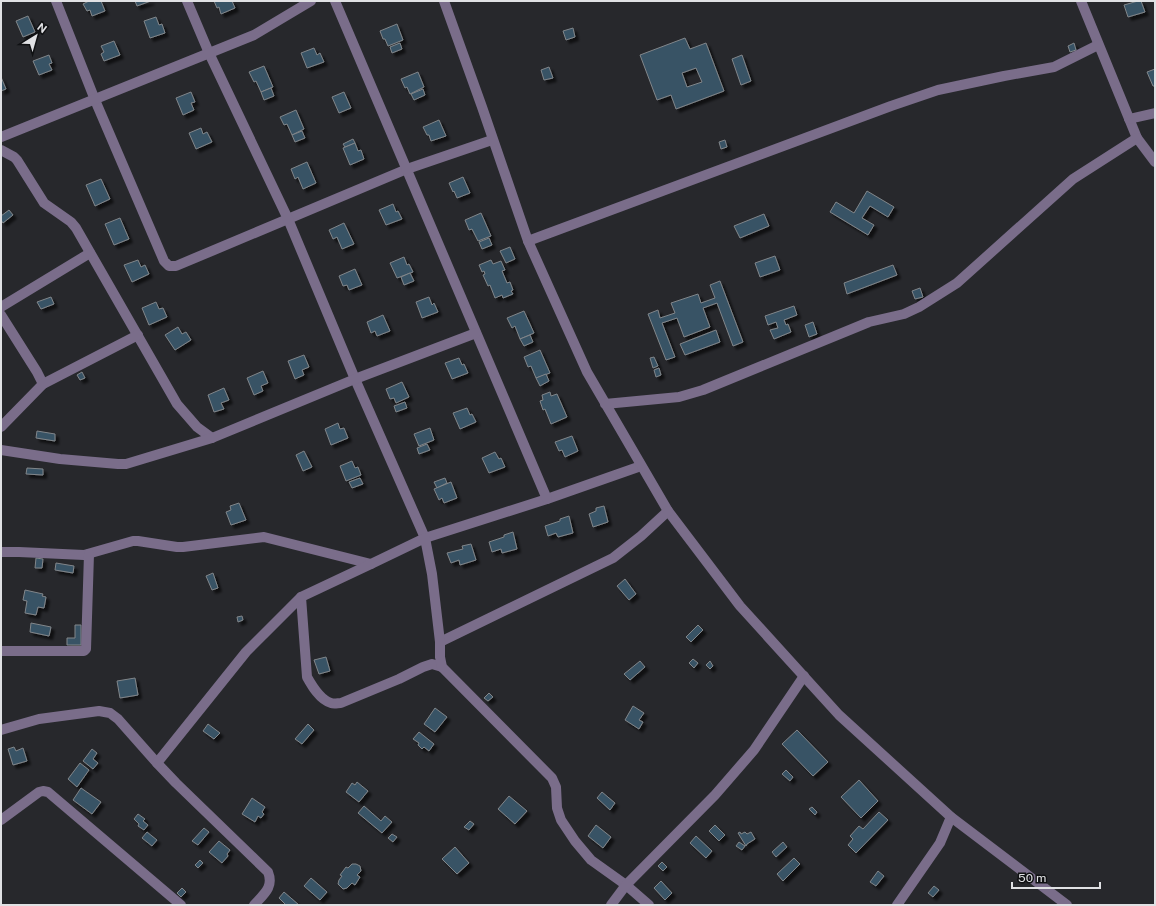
<svg xmlns="http://www.w3.org/2000/svg" width="1156" height="906" viewBox="0 0 1156 906" font-family="'Public Sans',sans-serif">
<style>
.building{fill:#385265;stroke:#81868a;fill-rule:evenodd;filter:url(#shadow)}
.lines{fill:none;stroke-linecap:round;stroke-linejoin:round}
.minor{stroke:#7a6d8a;stroke-width:10}
</style>
<defs>
<filter id="shadow"><feDropShadow dx="3.5" dy="3.5" stdDeviation="1" flood-color="#0009"/></filter>
</defs>
<rect width="100%" height="100%" fill="#27282c"/>
<g class="building">
<path d="M89 1H101L105 11 92 16 90 10 87 11 83 4Z"/>
<path d="M135 1H151L137 6Z"/>
<path d="M214 1H232L235 8 221 14 219 7 217 8Z"/>
<path d="M1138 1H1141L1145 12 1128 17 1124 5Z"/>
<path d="M28 16 35 32 23 37 16 21Z"/>
<path d="M156 17 159 25 162 24 165 33 150 38 144 21Z"/>
<path d="M397 24 403 40 388 46 385 39H383L380 31Z"/>
<path d="M573 28 575 37 566 40 563 31Z"/>
<path d="M685 38 690 49 706 43 724 91 676 109 671 95 657 100 640 55ZM696 68 702 82 687 87 682 73Z"/>
<path d="M114 41 120 55 104 61 101 54 104 52 101 46Z"/>
<path d="M400 43 402 49 392 53 390 47Z"/>
<path d="M1074 43 1076 50 1070 52 1068 46Z"/>
<path d="M314 48 317 55 320 53 324 62 307 68 301 53Z"/>
<path d="M49 55 52 63 49 64 52 70 39 75 33 61Z"/>
<path d="M742 55 751 81 741 85 732 59Z"/>
<path d="M264 66 273 87 261 92 256 81 254 82 249 72Z"/>
<path d="M549 67 553 78 544 80 541 70Z"/>
<path d="M1155 69V86H1153L1147 72Z"/>
<path d="M418 72 424 87 410 94 407 87 405 88 401 79Z"/>
<path d="M1 77 6 89 1 91Z"/>
<path d="M271 88 274 96 264 100 261 92Z"/>
<path d="M423 89 425 95 414 100 411 94Z"/>
<path d="M191 92 195 102 191 103 194 110 183 115 176 98Z"/>
<path d="M344 92 351 108 339 113 332 97Z"/>
<path d="M296 110 304 129 292 135 287 124 284 125 280 117Z"/>
<path d="M439 120 446 136 431 141 429 135H427L423 127Z"/>
<path d="M201 128 203 134 207 132 212 142 196 149 189 133Z"/>
<path d="M302 131 305 138 295 142 292 135Z"/>
<path d="M353 139 355 143 345 147 343 144Z"/>
<path d="M725 140 727 147 721 149 719 142Z"/>
<path d="M355 143 358 151 361 150 364 159 350 165 343 148Z"/>
<path d="M307 162 316 183 303 189 298 177 295 179 291 169Z"/>
<path d="M463 177 470 193 457 198 454 191 453 192 449 183Z"/>
<path d="M101 179 110 199 95 206 86 185Z"/>
<path d="M867 191 894 207 888 217 870 206 862 218 874 225 868 235 830 212 836 202 854 213Z"/>
<path d="M393 204 396 212 398 211 402 219 386 225 379 210Z"/>
<path d="M9 210 13 215 3 223 1 220V216Z"/>
<path d="M481 213 491 236 478 241 472 229 469 230 465 220Z"/>
<path d="M764 214 769 226 740 238 734 226Z"/>
<path d="M120 218 129 239 114 245 105 224Z"/>
<path d="M344 223 354 244 342 249 337 237 333 239 329 230Z"/>
<path d="M489 238 492 245 482 249 479 242Z"/>
<path d="M510 247 515 259 506 263 500 251Z"/>
<path d="M775 256 780 270 760 277 755 263Z"/>
<path d="M404 257 407 265 409 264 413 272 397 278 390 263Z"/>
<path d="M138 260 141 267 145 265 149 274 132 282 124 265Z"/>
<path d="M491 260 493 264 501 261 505 270 502 271 507 283 510 282 513 290 511 291 513 294 503 298 502 295 495 298 490 285 488 286 483 275 485 274 484 271 482 272 479 265Z"/>
<path d="M893 265 897 275 847 294 844 283Z"/>
<path d="M355 269 362 285 349 290 347 285 343 286 339 276Z"/>
<path d="M410 273 414 281 404 285 401 277Z"/>
<path d="M720 281 743 342 733 346 717 303 703 308 710 327 684 337 677 318 662 323 675 357 666 360 648 314 658 310 660 318 675 313 671 303 698 294 701 303 715 298 710 285Z"/>
<path d="M920 288 923 297 915 299 912 291Z"/>
<path d="M51 297 54 304 41 309 37 302Z"/>
<path d="M429 297 432 305 434 303 438 312 422 318 416 302Z"/>
<path d="M156 302 159 309 163 308 167 317 149 325 142 308Z"/>
<path d="M794 306 797 315 784 320 786 325 788 324 791 332 774 339 770 330 778 328 776 322 768 325 765 316Z"/>
<path d="M524 311 534 333 520 339 515 326 512 328 507 318Z"/>
<path d="M383 315 390 331 377 336 375 331 371 333 367 322Z"/>
<path d="M813 322 817 334 809 337 805 325Z"/>
<path d="M178 327 182 334 186 332 191 340 175 350 165 335Z"/>
<path d="M716 330 720 342 685 355 680 344Z"/>
<path d="M530 335 533 342 524 346 520 339Z"/>
<path d="M540 350 550 373 536 378 531 366 528 367 524 357Z"/>
<path d="M304 355 309 367 302 370 304 375 295 379 288 361Z"/>
<path d="M654 357 658 366 653 368 650 358Z"/>
<path d="M459 358 462 365 464 364 468 373 452 379 445 363Z"/>
<path d="M659 368 661 375 656 377 654 370Z"/>
<path d="M263 371 268 383 261 386 263 391 254 395 247 378Z"/>
<path d="M82 372 85 378 80 380 77 375Z"/>
<path d="M546 374 549 381 540 386 536 378Z"/>
<path d="M402 382 409 397 396 403 394 398 390 399 386 389Z"/>
<path d="M224 388 229 400 221 403 224 409 214 412 208 395Z"/>
<path d="M550 392 551 396 557 394 567 417 551 424 545 409 543 410 540 401 543 400 542 395Z"/>
<path d="M405 402 407 408 396 412 394 406Z"/>
<path d="M467 408 470 415 472 414 476 422 460 429 453 413Z"/>
<path d="M338 423 340 429 344 428 348 438 331 445 325 429Z"/>
<path d="M430 428 434 440 419 446 414 434Z"/>
<path d="M37 431 55 434V441L36 438Z"/>
<path d="M572 436 578 451 565 457 562 450 559 451 555 442Z"/>
<path d="M427 444 430 450 419 454 417 448Z"/>
<path d="M304 451 312 467 303 471 296 455Z"/>
<path d="M495 452 499 459 501 458 505 467 489 473 482 458Z"/>
<path d="M352 461 355 468 358 467 361 475 346 481 340 466Z"/>
<path d="M27 468 43 469V475L26 474Z"/>
<path d="M360 478 363 484 352 488 349 482Z"/>
<path d="M445 478 447 483 437 488 434 482Z"/>
<path d="M451 482 457 498 444 503 442 498 439 500 434 489Z"/>
<path d="M239 503 246 520 231 525 226 512 231 510 230 506Z"/>
<path d="M604 506 608 522 593 527 589 514 596 511V508Z"/>
<path d="M569 516 573 533 558 537 556 533 548 536 545 526 560 521V519Z"/>
<path d="M513 532 517 549 502 553 501 549 492 552 489 542 504 537V535Z"/>
<path d="M471 544 476 560 460 565 459 560 451 563 447 553 463 549 462 546Z"/>
<path d="M36 558 43 559 42 568H35Z"/>
<path d="M56 563 74 566 73 573 55 570Z"/>
<path d="M213 573 218 588 212 590 206 576Z"/>
<path d="M625 579 636 594 629 600 617 586Z"/>
<path d="M25 590 43 594 42 596 46 597 44 608 38 607 36 615 25 613 27 601 23 600Z"/>
<path d="M242 616 243 620 238 622 237 617Z"/>
<path d="M31 623 51 627 49 636 30 632Z"/>
<path d="M75 625H81V645H67V638H75Z"/>
<path d="M698 625 703 630 691 642 686 637Z"/>
<path d="M326 657 330 671 319 674 314 660Z"/>
<path d="M693 659 698 663 694 668 689 663Z"/>
<path d="M640 661 645 667 630 680 624 674Z"/>
<path d="M710 661 713 666 710 669 706 665Z"/>
<path d="M135 678 138 695 120 698 117 681Z"/>
<path d="M489 693 493 697 488 701 484 698Z"/>
<path d="M633 706 644 713 639 720 643 722 639 729 625 720Z"/>
<path d="M435 708 447 717 435 732 424 724Z"/>
<path d="M208 724 220 733 214 739 203 731Z"/>
<path d="M308 724 314 730 302 744 295 739Z"/>
<path d="M797 730 828 762 813 776 782 744Z"/>
<path d="M419 732 434 744 429 751 424 747 422 749 418 745 419 743 413 739Z"/>
<path d="M14 747 16 751 23 748 27 761 13 765 8 749Z"/>
<path d="M92 749 97 753 93 759 98 763 93 769 83 761Z"/>
<path d="M80 763 89 770 77 787 68 779Z"/>
<path d="M786 770 793 777 790 781 782 774Z"/>
<path d="M859 780 878 801 861 818 841 797Z"/>
<path d="M357 782 368 791 359 802 346 792 352 783 355 785Z"/>
<path d="M81 788 101 802 92 814 73 800Z"/>
<path d="M602 792 615 803 610 810 597 798Z"/>
<path d="M509 796 527 811 515 824 498 809Z"/>
<path d="M252 798 265 807 262 812 264 814 261 818 258 816 255 822 242 814Z"/>
<path d="M364 806 381 821 385 816 392 822 382 833 358 813Z"/>
<path d="M812 807 817 812 815 815 809 809Z"/>
<path d="M879 812 888 820 856 853 848 845 853 839 850 836 859 826 863 829Z"/>
<path d="M138 814 145 819 143 821 148 825 144 830 138 826 139 824 134 819Z"/>
<path d="M470 821 474 824 469 830 464 827Z"/>
<path d="M596 825 611 837 603 848 588 836Z"/>
<path d="M715 825 725 835 719 841 709 831Z"/>
<path d="M204 828 209 832 198 845 192 841Z"/>
<path d="M147 832 157 840 152 846 142 838Z"/>
<path d="M740 832 741 834 745 832 747 834 751 832 755 839 747 844 746 846 738 833Z"/>
<path d="M392 834 397 837 393 842 388 838Z"/>
<path d="M696 836 712 851 706 858 690 843Z"/>
<path d="M219 841 230 850 227 854 228 856 222 863 209 852Z"/>
<path d="M739 842 745 846 742 850 736 846Z"/>
<path d="M783 842 787 847 776 857 772 852Z"/>
<path d="M455 847 469 863 457 874 442 859Z"/>
<path d="M794 858 800 864 783 881 777 874Z"/>
<path d="M200 860 203 863 198 868 195 865Z"/>
<path d="M662 862 667 867 663 871 658 866Z"/>
<path d="M352 864H356L360 866 361 871 357 875 360 877 355 885 352 883 347 888 343 889 338 884 339 880 342 876 340 875 346 867 348 868Z"/>
<path d="M878 871 884 876 876 886 870 882Z"/>
<path d="M311 878 327 892 320 900 304 886Z"/>
<path d="M661 881 672 893 665 900 654 888Z"/>
<path d="M934 886 939 890 933 897 928 893Z"/>
<path d="M182 888 186 892 181 897 177 893Z"/>
<path d="M284 892 299 905H286L279 898Z"/>
</g>
<g class="lines">
<g class="minor">
<path d="M56 1 95 100 164 261 169 266H176L407 169 492 140"/>
<path d="M187 1 209 53 288 219 355 379 425 538 547 499 641 466"/>
<path d="M335 1 547 499"/>
<path d="M444 1 482 107 528 241 587 372 668 511 740 606 839 715 951 817 1067 905"/>
<path d="M1081 1 1137 138 1155 162"/>
<path d="M1129 119 1155 113"/>
<path d="M1 137 254 35 311 1"/>
<path d="M1 150 14 157 17 160 44 203 71 222 76 228 177 404 197 427 212 438"/>
<path d="M528 241 891 106 938 90 1004 76 1054 67 1098 45"/>
<path d="M1 307 90 253"/>
<path d="M1 315 37 372 43 384"/>
<path d="M605 404 679 397 703 390 869 322 904 314 919 307 957 283 1073 179 1137 138"/>
<path d="M1 427 43 384 138 335"/>
<path d="M1 450 60 459 118 464H126L212 438 355 379 476 333"/>
<path d="M1 552H19L84 555 133 541H138L177 547H183L264 537 371 564"/>
<path d="M301 597 307 677C312 686 320 700 331 703 334 704 338 703 341 703L399 679 423 667 432 664 442 667"/>
<path d="M440 642 613 558 641 536 668 511"/>
<path d="M1 651H84L86 649 89 554"/>
<path d="M1 730 39 719 99 711 110 713 118 719 157 763"/>
<path d="M1 820 39 792 43 791 48 792 181 905"/>
<path d="M254 905C264 894 274 887 268 872L176 783 157 763 246 652 301 597 371 564 425 538 432 574 440 642V657L442 667 552 778 556 787 557 808 561 820 575 841 591 860 626 885 649 905"/>
<path d="M611 905 626 885 715 795 754 750 804 676"/>
<path d="M897 905 940 843 951 817"/>
</g>
</g>
<rect width="1156" height="906" fill="none" stroke="#e0e1e4" stroke-width="4"/>
<g transform="translate(36 36) rotate(37)" stroke="#101113" stroke-width="3" paint-order="stroke">
<path d="M0-3L7 15L0 10L-7 15Z" fill="#e0e1e4"/>
<text y="-6" font-size="11" font-weight="bold" text-anchor="middle" fill="#e0e1e4">N</text>
</g>
<path d="M1012 882v6h88v-6" fill="none" stroke="#e0e1e4" stroke-width="2"/>
<text x="1018" y="882" font-size="12" fill="#e0e1e4" stroke="#101113" stroke-width="3" paint-order="stroke">50 m</text>
</svg>
